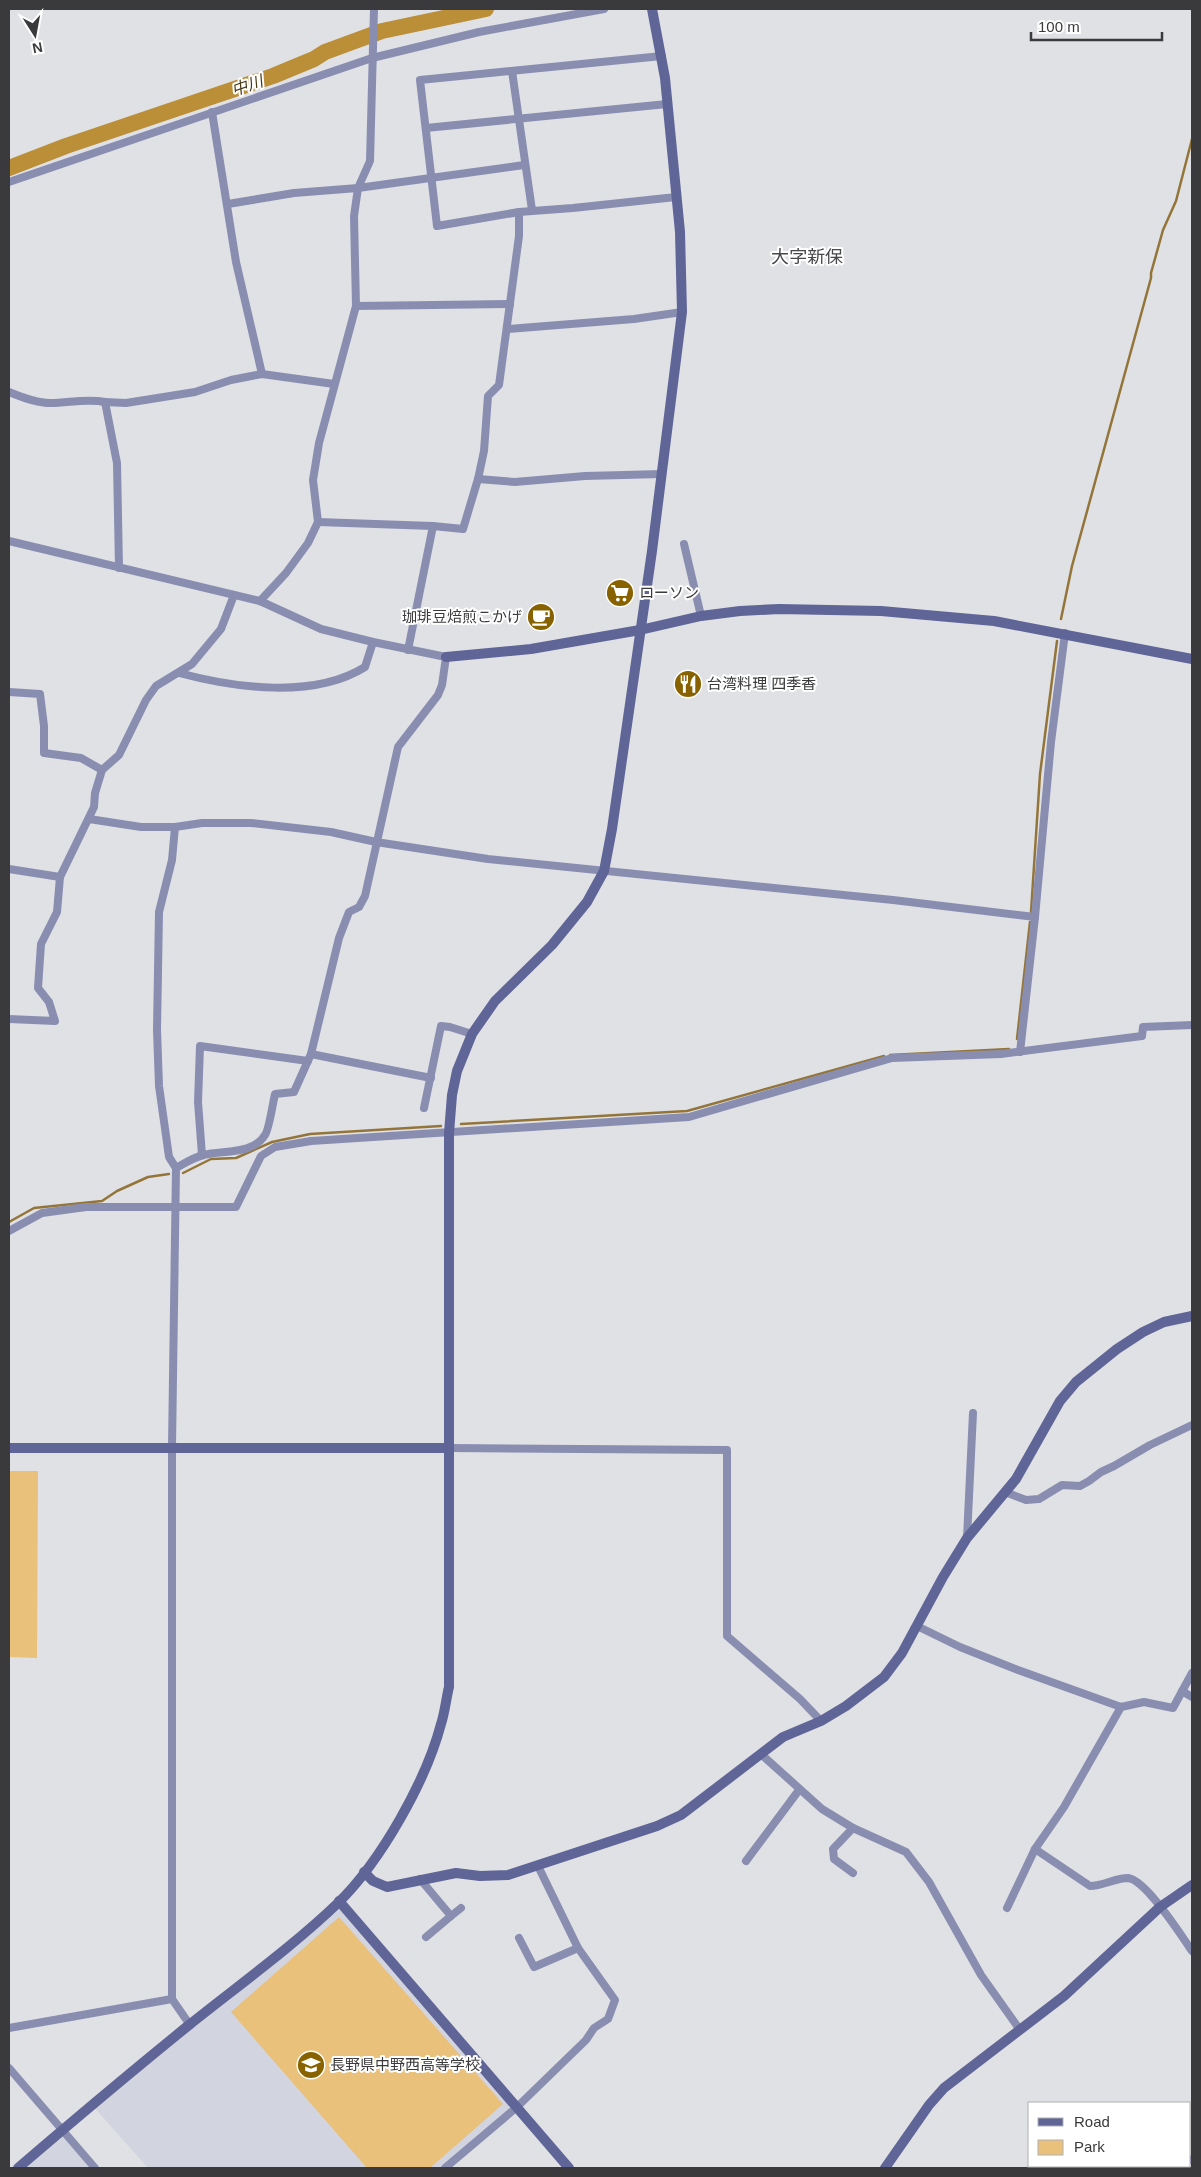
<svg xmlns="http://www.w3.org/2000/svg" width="1201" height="2177" viewBox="0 0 1201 2177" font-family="Helvetica,'Noto Sans JP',sans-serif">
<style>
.built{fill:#d2d4df}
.green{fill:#e9c17a}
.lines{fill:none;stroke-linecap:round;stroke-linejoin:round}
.stream{stroke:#947539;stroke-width:2.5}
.river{stroke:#bb8e38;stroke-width:16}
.street{stroke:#898eb1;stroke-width:8}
.secondary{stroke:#606597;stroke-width:10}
.labels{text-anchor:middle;stroke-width:4;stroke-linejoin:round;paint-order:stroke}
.poi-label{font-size:15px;fill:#3a3a3c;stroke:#fff;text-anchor:start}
.water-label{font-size:16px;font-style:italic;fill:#493612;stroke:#fff}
.quarter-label{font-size:18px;fill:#48484c;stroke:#fff}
</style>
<rect width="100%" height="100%" fill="#e0e1e5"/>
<g class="built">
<path d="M339 1901 517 2107 445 2168H148L92 2105Z"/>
<path d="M63 2130 95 2168H18Z"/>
</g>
<g class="green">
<path d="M9 1471H38L37 1658 9 1657Z"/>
<path d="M339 1917 503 2104 430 2168H367L231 2012Z"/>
</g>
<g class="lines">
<g class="stream">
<path d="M1061 619 1072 566 1151 278V273L1163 230 1176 201 1192 139"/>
<path d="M1031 912 1040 774 1057 641"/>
<path d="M1017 1039 1030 922"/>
<path d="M890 1055 1009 1049"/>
<path d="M461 1124 687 1111 884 1056"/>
<path d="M183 1173 211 1159 236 1158 272 1142 310 1134 441 1126"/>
<path d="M9 1222 34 1208 102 1201 117 1191 148 1177 169 1174"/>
</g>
<path class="river" d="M9 168 66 146 273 76 314 59 325 52 382 31 486 9"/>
<g class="street">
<path d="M512 71 532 210"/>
<path d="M212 112 236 262 262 374"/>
<path d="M426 128 667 104"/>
<path d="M9 182 372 58 479 32 604 9"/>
<path d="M228 204 294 193 358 188 524 165"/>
<path d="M519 212 437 226 420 80 662 56"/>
<path d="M356 306 510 304"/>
<path d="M508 329 634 319 682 312"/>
<path d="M9 392C21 397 36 403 50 403 69 403 86 398 105 402"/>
<path d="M478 479 515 482 585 476 662 474"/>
<path d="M318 522 433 526"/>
<path d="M9 541 260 601 321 629 373 642 446 657 442 685 438 695 398 747 365 896 359 907 349 912 339 938 311 1054 294 1092 275 1094C273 1102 269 1130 265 1135 253 1155 223 1150 204 1155 194 1157 185 1163 176 1168L172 1447V1999"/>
<path d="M684 544 701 616"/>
<path d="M119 568 117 463 105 402 126 403 195 392 231 380 262 374 334 384"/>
<path d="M260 601 286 573 308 543 318 522 313 480 319 443 356 306 354 216 358 188 370 161 374 9"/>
<path d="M408 650 433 526 463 529 478 479 484 451 488 396 499 385 519 236V212L573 208 676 197"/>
<path d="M179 673C235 688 314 699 365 667L373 642"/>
<path d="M9 692 40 694 44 726V753L81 758 102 770"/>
<path d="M89 819 141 827H175L202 823H251L331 832 376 842 488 859 893 900 1035 917"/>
<path d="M175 827 172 860 159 912 157 1030 159 1086 169 1157 176 1168"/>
<path d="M9 869 60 877"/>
<path d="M9 1019 55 1021 49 1002 38 988 41 944 57 912 60 877 94 807 95 793 102 770 119 755 146 700 156 686 192 664 221 629 234 595"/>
<path d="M1020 1052 1035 917 1051 742 1065 633"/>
<path d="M311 1054 431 1078"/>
<path d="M424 1108 441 1026 450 1027 472 1034"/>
<path d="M202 1155 198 1102 200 1046 308 1061"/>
<path d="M9 1231 42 1213 86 1207H236L261 1156 275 1147 311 1141 689 1117 892 1058 1001 1054 1142 1036 1143 1027 1192 1025"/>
<path d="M449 1448 727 1450V1636L800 1699 821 1721"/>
<path d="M1005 1492 1026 1500 1039 1499 1062 1485 1080 1486 1089 1481 1101 1472 1114 1466 1150 1445 1192 1425"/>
<path d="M967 1538 973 1413"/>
<path d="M917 1626 960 1647 1018 1670 1121 1707 1144 1702 1173 1708 1192 1673"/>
<path d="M1182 1691 1192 1697"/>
<path d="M762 1755 822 1809 853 1828 833 1849 834 1859 853 1873"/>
<path d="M853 1828 906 1852 929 1882 981 1975 1020 2030"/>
<path d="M1035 1849 1090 1886C1103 1886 1115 1878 1128 1878 1146 1880 1181 1935 1192 1951"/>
<path d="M746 1861 799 1790"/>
<path d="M420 1879 451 1916 426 1937"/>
<path d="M1007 1908 1035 1849 1064 1807 1121 1707"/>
<path d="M451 1916 461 1908"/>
<path d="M519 1938 534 1967 578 1948"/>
<path d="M9 2028 172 1999 190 2025"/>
<path d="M9 2068 95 2168"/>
<path d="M1190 2160 1192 2159"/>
<path d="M445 2168 517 2107 586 2040 594 2028 608 2019 615 2000 578 1948 538 1866"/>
<path d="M1169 2168 1174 2166"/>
</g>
<g class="secondary">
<path d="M446 657 531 649 640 630 701 616 740 611 779 609 881 611 994 621 1192 659"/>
<path d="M9 1448H449"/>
<path d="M364 1872 373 1881 387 1887 456 1873 480 1876 508 1875 657 1826 681 1815 783 1737 821 1721 846 1706 884 1677 902 1653 943 1577 967 1538 1016 1479 1060 1401 1076 1382 1117 1349 1143 1332 1164 1322 1192 1316"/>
<path d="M339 1901 569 2168"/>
<path d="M18 2168C74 2120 131 2072 189 2025 239 1985 292 1947 338 1903 381 1861 426 1781 441 1724 445 1712 446 1699 449 1687V1133L452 1095 457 1071 472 1034 495 1001 552 945 587 902 604 871 612 829 652 551 682 312 680 232 665 78 652 9"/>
<path d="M885 2168 929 2105 944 2088 1064 1996 1160 1907 1192 1885"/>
</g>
</g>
<defs>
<symbol id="supermarket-disc" viewBox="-11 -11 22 22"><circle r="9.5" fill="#896200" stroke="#fff"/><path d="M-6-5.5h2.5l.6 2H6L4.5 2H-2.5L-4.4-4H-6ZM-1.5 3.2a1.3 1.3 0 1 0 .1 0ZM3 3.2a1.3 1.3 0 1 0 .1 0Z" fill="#fff"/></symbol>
<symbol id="cafe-disc" viewBox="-11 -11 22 22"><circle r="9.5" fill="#896200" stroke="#fff"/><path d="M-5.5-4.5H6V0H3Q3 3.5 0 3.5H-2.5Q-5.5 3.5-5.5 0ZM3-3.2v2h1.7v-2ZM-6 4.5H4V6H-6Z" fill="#fff"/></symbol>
<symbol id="restaurant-disc" viewBox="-11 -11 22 22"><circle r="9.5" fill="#896200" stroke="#fff"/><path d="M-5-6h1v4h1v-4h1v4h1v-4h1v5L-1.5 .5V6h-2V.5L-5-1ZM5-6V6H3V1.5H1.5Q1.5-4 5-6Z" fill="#fff"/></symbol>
<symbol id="school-disc" viewBox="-11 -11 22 22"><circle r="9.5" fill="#896200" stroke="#fff"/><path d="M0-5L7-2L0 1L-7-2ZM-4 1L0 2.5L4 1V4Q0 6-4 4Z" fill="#fff"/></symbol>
</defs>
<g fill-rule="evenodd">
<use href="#supermarket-disc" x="604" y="577" width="32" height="32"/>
<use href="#cafe-disc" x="525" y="601" width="32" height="32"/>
<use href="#restaurant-disc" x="672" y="668" width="32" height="32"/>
<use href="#school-disc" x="295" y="2049" width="32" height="32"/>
</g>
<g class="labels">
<g class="poi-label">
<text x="639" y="598">ローソン</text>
<text x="522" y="622" text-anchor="end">珈琲豆焙煎こかげ</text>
<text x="707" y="689">台湾料理 四季香</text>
<text x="330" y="2070">長野県中野西高等学校</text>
</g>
<g class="water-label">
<text transform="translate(247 85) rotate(-19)" y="6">中川</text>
</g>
<g class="quarter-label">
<text x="807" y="263">大字新保</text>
</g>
</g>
<rect width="1201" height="2177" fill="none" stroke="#3a3a3c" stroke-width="20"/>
<rect x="1028" y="2102" width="162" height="65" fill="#ffffff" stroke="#b0b0b1"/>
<rect x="1038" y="2118" width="25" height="8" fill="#606597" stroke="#b0b0b1"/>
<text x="1074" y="2127" font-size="15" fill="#3a3a3c">Road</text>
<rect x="1038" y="2140" width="25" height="15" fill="#e9c17a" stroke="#b0b0b1"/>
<text x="1074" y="2152" font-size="15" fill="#3a3a3c">Park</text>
<g transform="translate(35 35) rotate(169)" stroke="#ffffff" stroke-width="4" paint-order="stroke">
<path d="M0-4L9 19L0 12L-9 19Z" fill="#3a3a3c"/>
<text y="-8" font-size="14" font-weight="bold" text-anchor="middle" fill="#3a3a3c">N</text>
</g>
<path d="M1031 32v8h131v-8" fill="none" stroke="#3a3a3c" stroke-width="2.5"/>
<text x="1038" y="32" font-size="15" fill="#3a3a3c" stroke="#ffffff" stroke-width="4" paint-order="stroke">100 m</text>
</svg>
